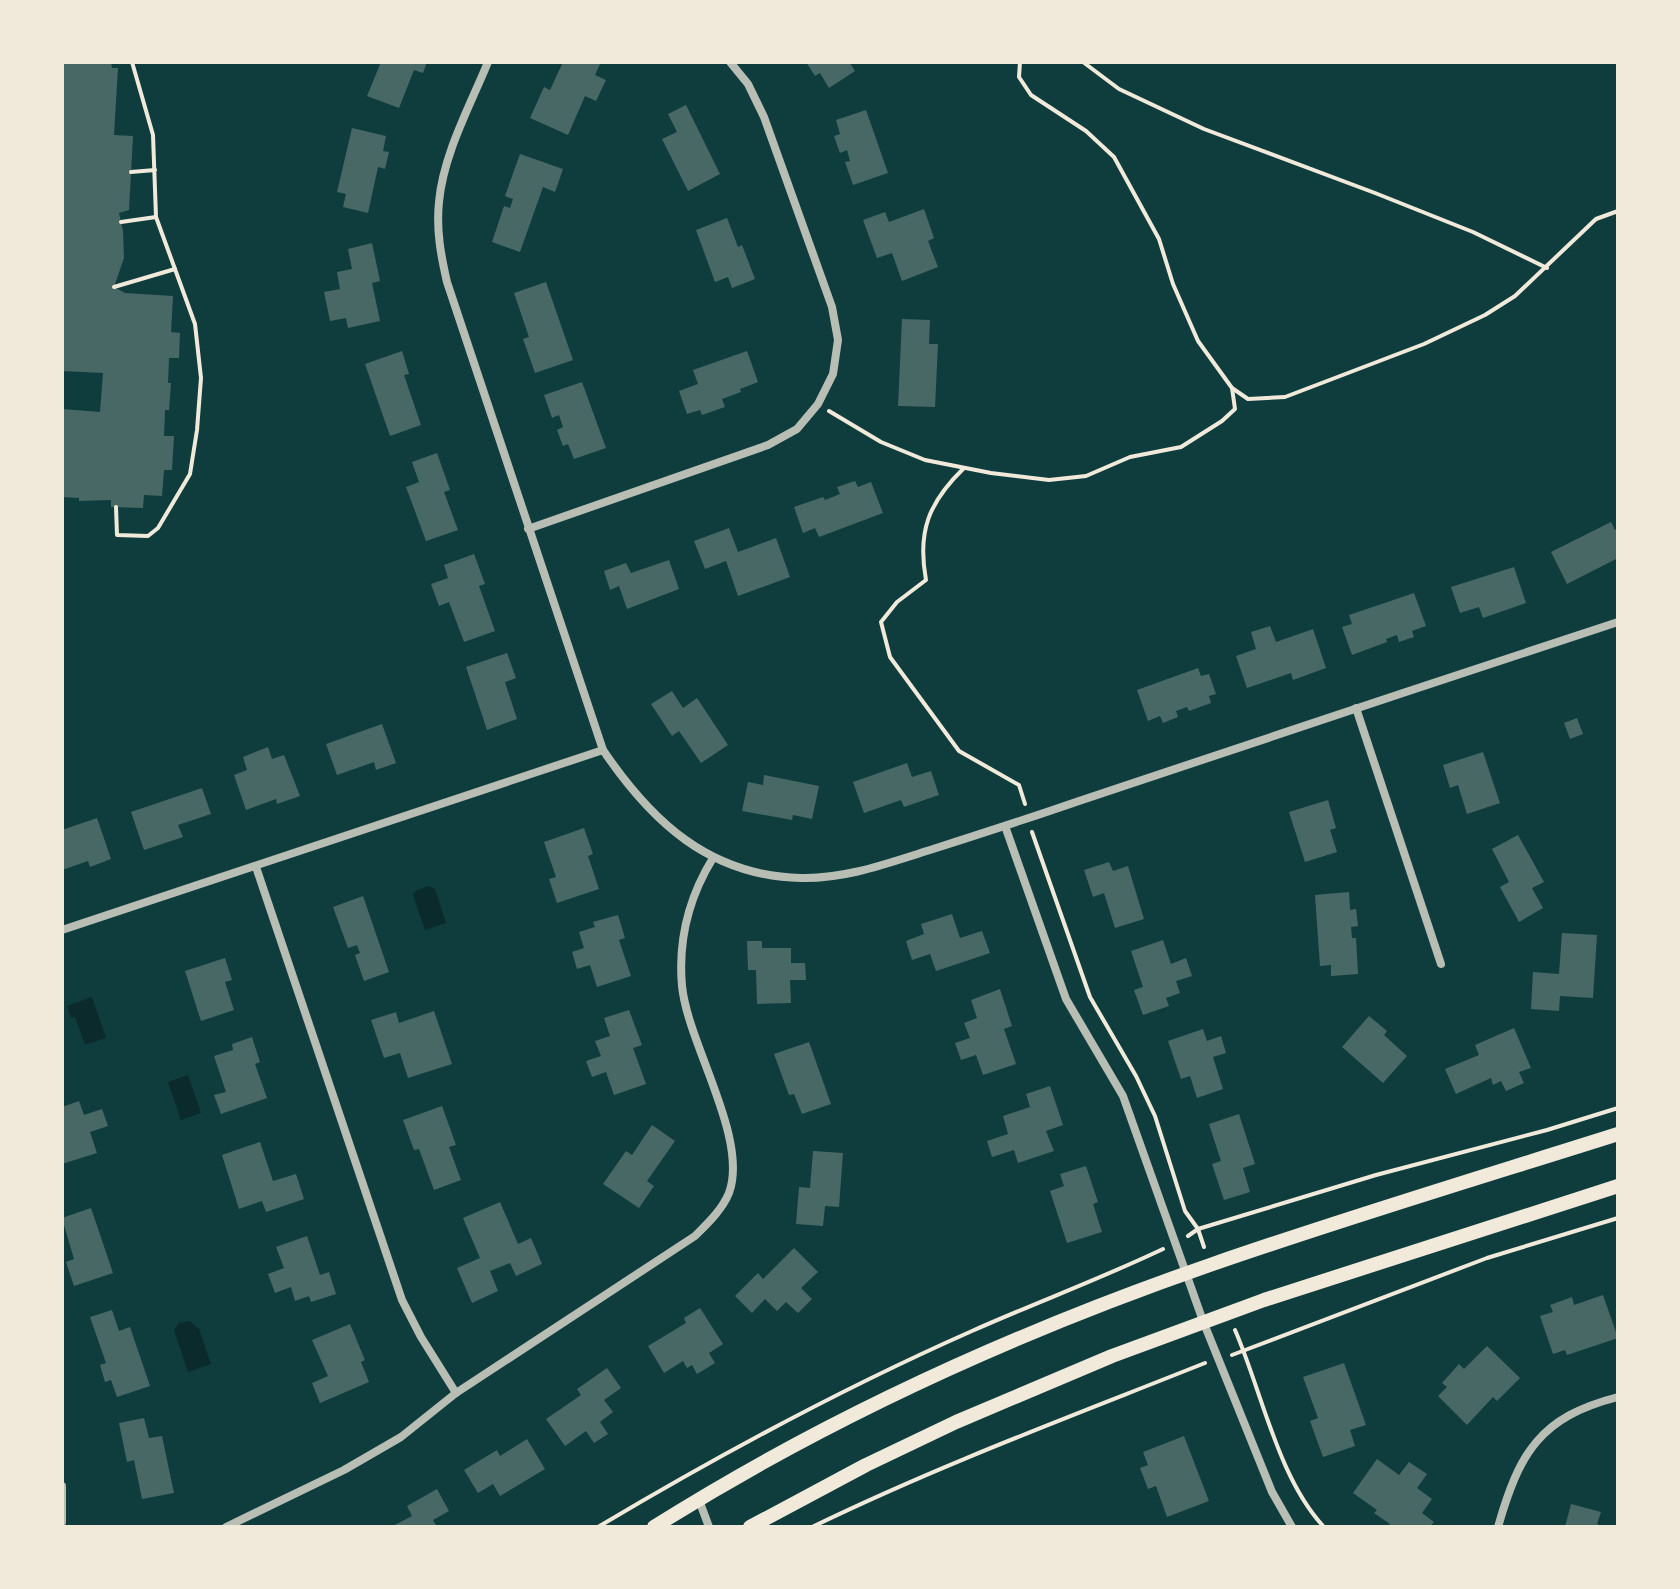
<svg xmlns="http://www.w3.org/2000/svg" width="1680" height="1589" viewBox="0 0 1680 1589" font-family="Poppins,sans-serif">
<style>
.water{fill:#0a2a2b}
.building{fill:#486865}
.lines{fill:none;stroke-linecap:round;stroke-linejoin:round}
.path{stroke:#f1e9da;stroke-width:4}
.minor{stroke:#b8beb3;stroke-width:8}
.secondary{stroke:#f1e9da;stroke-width:14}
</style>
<rect width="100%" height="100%" fill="#0f3d3e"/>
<g class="water">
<path d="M429 886 435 889 446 923 425 930 413 895 417 890Z"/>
<path d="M92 997 106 1038 85 1045 75 1017 71 1018 67 1006Z"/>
<path d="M188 1075 201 1113 181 1120 168 1082Z"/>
<path d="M190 1321 199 1329 211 1364 188 1372 174 1330 179 1323Z"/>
</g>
<g class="building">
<path d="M62 62H111L112 68H118L114 135 133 136 129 210 119 213 123 231 124 258 114 287 125 293 173 296 171 332 180 333 179 358H169L168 383H171L169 410H165L164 436H174L172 470H164L162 496 144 495 143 508 111 507V500L79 501V498L62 497V409L100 412 103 373 62 371Z"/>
<path d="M381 62H427L423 73 414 70 399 108 367 96Z"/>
<path d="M563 62H601L595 75 606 80 596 101 585 96 568 135 530 118 544 87 550 90Z"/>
<path d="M806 62H849L855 71 829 88 820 73 815 76Z"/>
<path d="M686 105 720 174 688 191 662 139 677 132 668 114Z"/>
<path d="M866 110 888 173 853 185 845 162 850 161 847 150 840 153 834 136 840 134 836 120Z"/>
<path d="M352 128 386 136 383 151 389 152 385 169 378 167 368 213 343 207 346 194 337 192Z"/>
<path d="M520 154 563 169 555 192 543 187 520 252 492 242 504 206 510 208 513 199 505 196Z"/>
<path d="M924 209 934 238 928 241 938 267 902 281 892 253 877 258 863 220 885 212 889 222Z"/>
<path d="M727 218 738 247 742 245 755 279 732 288 728 277 715 282 696 230Z"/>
<path d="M372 243 380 281 372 283 380 321 348 328 346 318 330 321 324 292 340 289 337 272 352 269 348 249Z"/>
<path d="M546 282 573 360 535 373 523 339 529 337 514 293Z"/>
<path d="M902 319 930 320 929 344H938L935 407 898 406Z"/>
<path d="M402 351 409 374 404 375 421 425 390 436 365 364Z"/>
<path d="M747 351 758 382 740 389 741 392 722 399 725 407 702 415 700 410 687 414 679 391 698 384 693 370Z"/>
<path d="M582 382 606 448 574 459 568 444 563 446 557 430 563 427 559 415 552 418 544 395Z"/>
<path d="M437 453 450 490 444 492 458 530 426 541 406 487 419 482 412 462Z"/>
<path d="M855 481 858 487 871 482 883 513 819 537 815 528 803 533 794 507 823 497 825 500 840 494 837 487Z"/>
<path d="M1611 522 1615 530 1618 528V558L1567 584 1551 552Z"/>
<path d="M729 528 738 552 776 538 790 577 738 596 726 561 705 569 694 541Z"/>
<path d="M474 554 485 584 479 586 495 631 464 642 449 602 439 606 431 584 448 578 444 565Z"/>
<path d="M669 560 679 589 627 609 619 586 610 590 604 571 626 563 631 573Z"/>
<path d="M1514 567 1526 603 1483 618 1479 607 1460 613 1451 587Z"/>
<path d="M1414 593 1426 626 1412 631 1414 637 1399 642 1397 635 1386 639 1387 642 1352 655 1342 627 1352 624 1349 615Z"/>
<path d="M1270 626 1276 642 1313 629 1326 668 1293 680 1291 673 1247 688 1236 656 1256 649 1251 632Z"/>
<path d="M507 653 516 678 505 682 517 719 487 730 466 667Z"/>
<path d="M1198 668 1201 676 1209 674 1216 694 1209 696 1211 703 1189 711 1187 707 1176 711 1178 717 1163 723 1160 716 1148 721 1137 690Z"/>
<path d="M672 691 683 708 697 698 728 745 701 763 679 731 672 736 651 704Z"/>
<path d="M1577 718 1583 734 1570 739 1564 723Z"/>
<path d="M382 724 396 763 376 770 374 762 337 775 326 744Z"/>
<path d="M268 747 272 759 284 755 300 796 277 804 276 799 246 810 234 775 247 770 243 757Z"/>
<path d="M1483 752 1500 803 1467 814 1458 785 1450 788 1443 765Z"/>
<path d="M907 763 912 777 931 771 939 795 904 807 901 800 864 813 853 782Z"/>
<path d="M764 775 819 786 812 819 793 815 792 820 742 811 748 782 763 785Z"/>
<path d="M202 788 211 814 178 825 183 837 144 850 131 812Z"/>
<path d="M1328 800 1336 828 1330 830 1337 852 1305 862 1289 812Z"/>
<path d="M97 818 111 859 90 867 88 861 62 870V830Z"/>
<path d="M584 828 593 854 588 856 599 889 557 903 549 879 556 877 544 842Z"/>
<path d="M1518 835 1544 882 1532 888 1543 908 1519 922 1500 887 1509 882 1492 849Z"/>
<path d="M1109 862 1113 871 1128 866 1144 919 1115 928 1104 893 1093 897 1084 870Z"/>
<path d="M1349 892 1350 910 1356 909 1358 926 1351 927 1352 938H1356L1358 974 1331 976V965L1320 966 1315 895Z"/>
<path d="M363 896 389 972 364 981 355 955 360 953 357 945 348 948 333 907Z"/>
<path d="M952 914 960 938 982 931 990 953 936 971 930 954 912 960 906 941 924 934 921 924Z"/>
<path d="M618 915 625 938 619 940 631 976 597 987 590 965 577 969 572 952 584 948 579 932 595 927 593 922Z"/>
<path d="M1562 933 1597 935 1593 998 1560 996 1559 1011 1531 1009 1533 972 1559 974Z"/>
<path d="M1163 940 1171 964 1186 958 1192 976 1176 981 1180 993 1166 998 1169 1006 1143 1015 1134 990 1143 987 1131 951Z"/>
<path d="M747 941H762V948H791V963H805L806 980H790L791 1003 757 1004 756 970H748Z"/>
<path d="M225 958 232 980 225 982 234 1010 201 1021 185 971Z"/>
<path d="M1000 989 1012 1026 1004 1029 1016 1064 983 1075 976 1055 961 1060 955 1043 970 1038 964 1023 977 1018 971 1000Z"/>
<path d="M629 1010 642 1045 633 1048 646 1084 614 1095 606 1072 592 1077 586 1061 601 1056 595 1041 610 1036 604 1018Z"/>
<path d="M434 1011 452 1064 408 1078 400 1053 384 1058 371 1020 396 1012 399 1023Z"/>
<path d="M1369 1016 1387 1031 1384 1035 1407 1056 1383 1083 1342 1047Z"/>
<path d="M1514 1028 1531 1068 1519 1072 1524 1083 1506 1091 1501 1081 1493 1085 1491 1078 1456 1094 1445 1069 1479 1055 1475 1045Z"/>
<path d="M1203 1029 1207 1041 1221 1036 1226 1053 1213 1057 1223 1089 1197 1098 1190 1076 1181 1079 1168 1041Z"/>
<path d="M252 1037 260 1062 255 1064 267 1098 221 1114 214 1095 226 1092 214 1056 233 1050 232 1044Z"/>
<path d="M809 1042 831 1104 802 1114 794 1094 789 1095 774 1054Z"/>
<path d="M1050 1086 1063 1125 1046 1131 1054 1151 1018 1163 1014 1150 992 1157 987 1141 1008 1134 1003 1116 1030 1107 1026 1094Z"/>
<path d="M79 1101 84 1115 102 1109 108 1126 90 1132 97 1153 62 1164V1107Z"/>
<path d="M442 1106 456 1145 449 1147 461 1180 434 1190 419 1149 414 1150 403 1120Z"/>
<path d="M1239 1114 1255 1164 1243 1168 1250 1192 1224 1200 1212 1164 1221 1161 1209 1124Z"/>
<path d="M652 1125 675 1141 647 1181 654 1186 639 1208 603 1184 626 1151 632 1155Z"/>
<path d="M260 1142 273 1181 296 1174 304 1199 266 1212 262 1201 239 1209 222 1155Z"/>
<path d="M813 1151 843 1153 839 1207 825 1206 823 1226 796 1224 799 1187 810 1188Z"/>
<path d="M1086 1166 1098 1202 1093 1204 1102 1232 1067 1243 1050 1191 1064 1186 1060 1174Z"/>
<path d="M500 1202 518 1244 531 1238 542 1264 516 1276 510 1263 490 1271 498 1291 472 1303 457 1268 480 1258 463 1218Z"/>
<path d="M91 1208 113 1273 74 1286 66 1262 74 1259 62 1218Z"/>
<path d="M307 1236 320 1275 329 1272 336 1294 311 1302 309 1296 295 1301 291 1287 275 1293 268 1274 284 1268 276 1247Z"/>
<path d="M794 1248 818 1272 801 1288 812 1299 798 1313 786 1302 777 1311 765 1299 752 1313 735 1296 758 1273 763 1279Z"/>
<path d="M1603 1295 1618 1338 1567 1355 1565 1350 1553 1354 1540 1316 1553 1312 1550 1305 1572 1297 1574 1305Z"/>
<path d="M700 1308 723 1344 709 1353 715 1363 697 1374 692 1365 687 1368 683 1361 664 1373 648 1346 686 1323 684 1318Z"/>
<path d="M112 1310 119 1331 130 1327 150 1386 117 1397 111 1380 105 1382 100 1365 106 1363 90 1317Z"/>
<path d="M350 1324 365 1360 361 1362 369 1382 320 1403 312 1383 328 1376 312 1340Z"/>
<path d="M1487 1346 1520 1378 1497 1401 1493 1397 1467 1425 1438 1396 1447 1387 1442 1383 1459 1364 1464 1369Z"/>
<path d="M1344 1363 1366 1425 1350 1430 1355 1446 1323 1457 1310 1421 1318 1418 1303 1377Z"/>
<path d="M607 1368 621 1388 604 1400 613 1412 600 1422 608 1434 594 1443 586 1431 565 1446 546 1419 581 1395 577 1389Z"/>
<path d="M144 1418 149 1438 162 1436 174 1493 142 1499 134 1460 127 1462 119 1423Z"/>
<path d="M1184 1436 1209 1501 1167 1517 1156 1486 1148 1489 1140 1468 1148 1465 1143 1452Z"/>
<path d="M527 1439 545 1469 500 1496 493 1484 478 1493 464 1470 497 1450 500 1456Z"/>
<path d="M1377 1459 1399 1475 1409 1462 1427 1474 1417 1488 1432 1499 1422 1513 1434 1522 1430 1527H1388L1390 1524 1374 1513 1377 1510 1353 1493Z"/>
<path d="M437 1489 449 1511 433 1520 437 1527H391L412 1516 407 1506Z"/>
<path d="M1571 1504 1601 1512 1597 1524 1604 1527H1565Z"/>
</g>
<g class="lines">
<g class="path">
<path d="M1020 62 1019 77 1031 95 1086 131 1114 157 1159 239 1173 284 1198 341 1232 388 1248 399 1285 397 1424 344 1485 315 1515 296 1596 219 1618 211"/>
<path d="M1083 62 1119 89 1204 129 1375 193 1473 232 1547 268"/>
<path d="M131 172 155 170"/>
<path d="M121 222 156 217"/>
<path d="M114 287 175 269"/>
<path d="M829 411 881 442 925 460 991 473 1049 480 1086 476 1130 457 1181 447 1222 421 1235 409 1232 388"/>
<path d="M964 468C929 502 917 531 926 580L897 602 881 622 890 657 959 751 1019 785 1025 804"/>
<path d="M116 507 117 535 148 536 158 528 190 474 197 430 201 378 195 324 156 217 153 135 132 62"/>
<path d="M1032 832 1090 997 1136 1076 1155 1116 1185 1211 1198 1229 1204 1247"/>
<path d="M1188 1236 1198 1229 1376 1175 1547 1130 1618 1108"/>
<path d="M1235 1330C1262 1392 1278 1478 1324 1527"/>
<path d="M1232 1355 1487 1258 1618 1218"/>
<path d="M598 1527C719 1455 843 1388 972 1331 1035 1303 1100 1279 1163 1249"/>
<path d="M812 1527C942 1464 1072 1416 1205 1363"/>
</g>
<g class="minor">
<path d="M488 62C470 106 443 155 439 202 436 230 441 256 447 282L603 750C651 821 709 876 801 878 846 879 888 863 930 850 980 834 1030 818 1079 801 1259 741 1438 681 1618 622"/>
<path d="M528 529 768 445 797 429 818 404 833 374 838 340 832 307 764 117 748 84 730 62"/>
<path d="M1356 708 1441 964"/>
<path d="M1005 826 1066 999 1123 1096 1203 1321 1272 1492 1292 1527"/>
<path d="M256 867 402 1300 421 1337 456 1393"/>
<path d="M62 930 603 750"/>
<path d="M62 1486V1522"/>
<path d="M699 1500 709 1527"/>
<path d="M226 1527 344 1470 401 1437 456 1393 695 1236C707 1224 722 1210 729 1193 749 1138 688 1045 682 986 678 941 689 897 713 858"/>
<path d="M1498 1527C1519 1453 1540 1417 1618 1397"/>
</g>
<g class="secondary">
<path d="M654 1527C827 1418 1017 1332 1210 1265 1345 1218 1482 1177 1618 1134"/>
<path d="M750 1527 866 1465 956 1422 1112 1356 1264 1300 1618 1186"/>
</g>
</g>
<rect width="1680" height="1589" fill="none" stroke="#f1e9da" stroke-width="128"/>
</svg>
